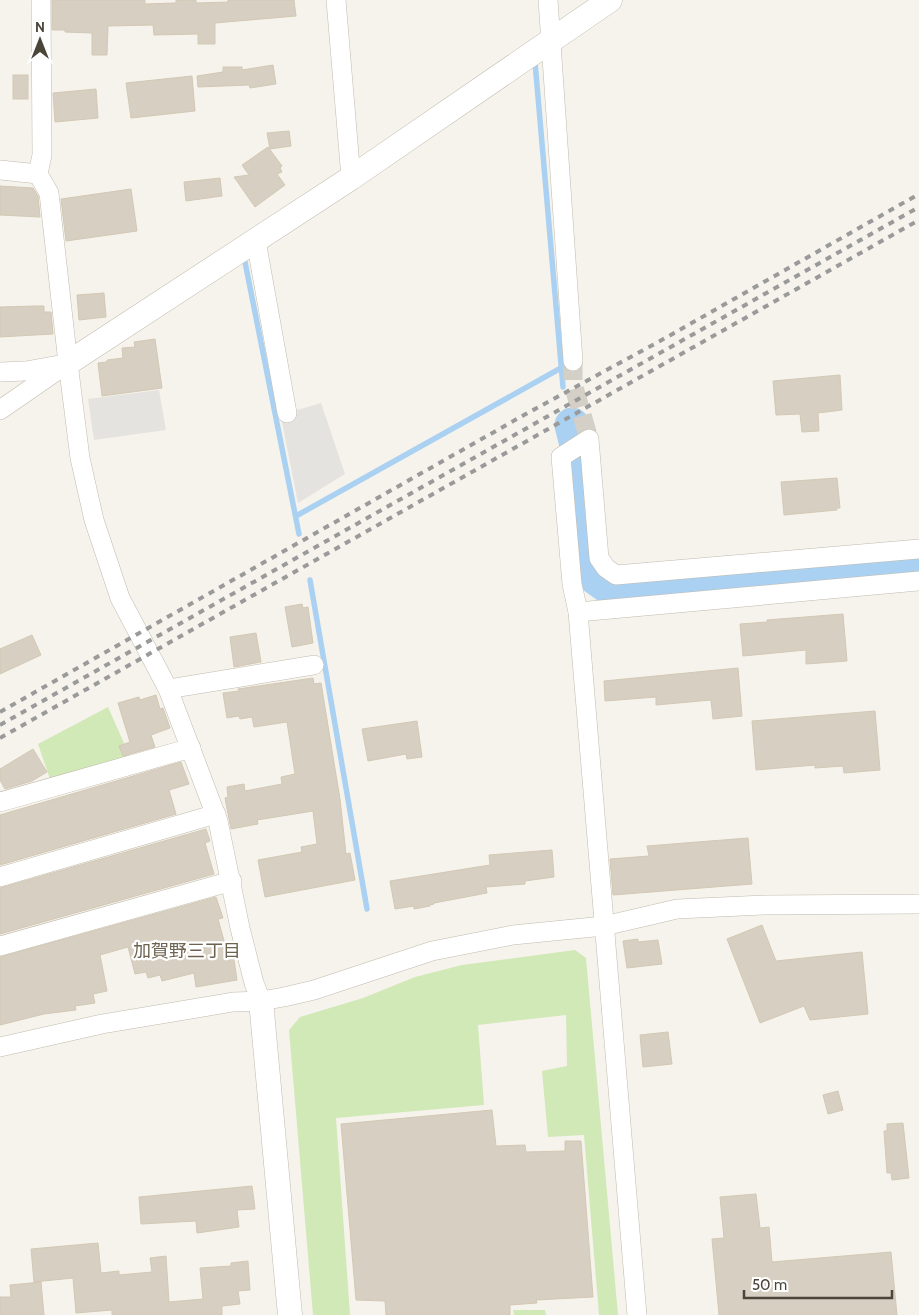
<svg xmlns="http://www.w3.org/2000/svg" width="919" height="1315" viewBox="0 0 919 1315" font-family="Cabin,'Noto Sans JP',sans-serif">
<style>
.green{fill:#d0e9b6}
.parking{fill:#e5e3e0}
.lines{fill:none;stroke-linecap:round;stroke-linejoin:round}
.stream{stroke:#aad1f1;stroke-width:5.5}
.river{stroke:#aad1f1;stroke-width:35}
.building{fill:#d7cfc1;stroke:#d2c8b4}
.minor-tunnel{stroke:#d4d0c8;stroke-width:19;stroke-dasharray:19 9;stroke-linecap:butt}
.minor-casing{stroke:#c1bbae;stroke-width:20}
.tertiary-casing{stroke:#c1bbae;stroke-width:25}
.minor{stroke:#fff;stroke-width:19}
.tertiary{stroke:#fff;stroke-width:24}
.rail{stroke:#9a9a9a;stroke-width:4;stroke-dasharray:6 6;stroke-linecap:butt}
.labels{text-anchor:middle;stroke-width:4.5;stroke-linejoin:round;paint-order:stroke}
.neighbourhood-label{font-size:18px;fill:#6d6350;stroke:#fff}
</style>
<rect width="100%" height="100%" fill="#f6f3ec"/>
<g class="green">
<path d="M108 707 131 759 51 782 38 744Z"/>
<path d="M575 950 586 958 618 1315H599L584 1135 548 1137 542 1071 567 1066 566 1015 478 1025 484 1105 336 1118 350 1315H313L289 1030 300 1017 363 998 415 977 462 965Z"/>
<path d="M513 1310H545L546 1315H514Z"/>
</g>
<g class="parking">
<path d="M159 390 166 430 94 440 88 399Z"/>
<path d="M321 403 345 474 298 503 281 417 287 413Z"/>
</g>
<g class="lines">
<g class="stream">
<path d="M535 62 563 387"/>
<path d="M245 262 299 534"/>
<path d="M296 516 561 368"/>
<path d="M310 580 367 909"/>
</g>
<path class="river" d="M572 425 579 453 585 561 595 577 609 587 622 590 919 565"/>
</g>
<g class="building">
<path d="M52 0H145V4L176 3V0H196V3L228 2V0H294L296 16 215 23V44H198V34L154 35 153 25 108 26 107 55H92V33L65 32V30H52Z"/>
<path d="M273 65 276 84 250 88 249 85 198 87 197 76 223 72V67H242V70Z"/>
<rect x="13" y="75" width="15" height="24"/>
<path d="M192 76 195 111 131 118 126 83Z"/>
<path d="M96 89 98 118 55 122 53 93Z"/>
<path d="M289 131 291 146 270 149 267 133Z"/>
<path d="M268 147 282 166 280 168 282 172 277 174 285 185 255 207 234 177 249 175 242 165Z"/>
<path d="M220 178 222 196 186 201 184 182Z"/>
<path d="M0 186 33 188 38 196 40 217 0 215Z"/>
<path d="M131 189 137 231 66 241 61 199Z"/>
<path d="M104 293 106 317 79 320 77 295Z"/>
<path d="M36 306H44V312H51L53 334 0 337V307Z"/>
<path d="M155 339 162 388 102 396 98 363 107 362V360L123 358 122 348 135 347 134 342Z"/>
<path d="M840 375 842 410 818 413 819 431 802 432 800 414 776 415 773 381Z"/>
<path d="M837 478 840 508H837V510L784 515 781 482Z"/>
<path d="M302 604 303 608 308 607 313 643 292 647 285 607Z"/>
<path d="M843 614 847 661 806 664V650L743 656 740 624 767 622V620Z"/>
<path d="M256 633 261 662 234 667 230 637Z"/>
<path d="M32 635 41 655 0 674V649Z"/>
<path d="M738 668 742 716 713 719 711 700 656 705V697L605 701 604 681Z"/>
<path d="M313 678 314 684 321 683 340 799 346 854 350 853 355 880 265 897 258 860 302 852 301 847 317 844 313 811 257 820 258 824 231 829 225 798 228 797 227 787 244 784 245 791 282 784 281 777 295 774 287 722 254 727 252 717 240 719 239 716 227 718 223 693 239 691 238 689Z"/>
<path d="M156 695 160 709 163 708 170 728 151 735 155 747 123 756 119 746 130 742 118 703 139 697 140 700Z"/>
<path d="M875 711 880 770 844 773 843 766 815 768V765L756 770 752 721Z"/>
<path d="M417 721 422 757 407 759 406 754 368 761 362 729Z"/>
<path d="M33 749 47 772 32 781 5 789 0 780V769Z"/>
<path d="M181 762 189 784 169 790 176 814 0 865V815Z"/>
<path d="M206 829 210 841 205 843 214 874 0 934V888Z"/>
<path d="M748 838 752 884 613 895 610 859 649 856 647 846Z"/>
<path d="M552 850 554 877 525 881V884L486 887 487 893 434 903V904L430 905V906L414 909V906L395 909 390 881 490 865 489 855Z"/>
<path d="M216 897 223 918 218 919 226 948 232 947 237 980 196 987 194 973 162 981 160 975 148 978 146 972 135 974 128 947 100 955 107 991 93 994 95 1003 75 1006 76 1010 44 1014 0 1025V957Z"/>
<path d="M762 925 776 961 862 952 868 1014 810 1020 804 1006 760 1023 727 939Z"/>
<path d="M638 939V942L658 940 662 964 627 968 623 941Z"/>
<path d="M668 1032 672 1064 643 1067 640 1035Z"/>
<path d="M838 1091 843 1110 828 1114 823 1095Z"/>
<path d="M492 1110 496 1146 525 1145 526 1152 565 1151V1141H581L593 1297 536 1300 537 1303 510 1305V1315H386L385 1301 356 1300 341 1124Z"/>
<path d="M903 1123 909 1178 892 1180 891 1173H887L884 1131H887V1124Z"/>
<path d="M252 1186 255 1209 237 1210 239 1227 197 1233 196 1221 141 1224 139 1197Z"/>
<path d="M756 1194 760 1228 769 1227 772 1262 891 1252 897 1315H719L712 1239 724 1238 720 1197Z"/>
<path d="M98 1243 101 1273 119 1271V1275L152 1272 150 1258 166 1256 169 1302 203 1299 200 1268 231 1266V1263L248 1261 250 1290 238 1291 240 1304 222 1306V1315H112V1310L76 1313 73 1278 34 1282 31 1249Z"/>
<path d="M41 1282 44 1315H0V1297H11L10 1285Z"/>
</g>
<g class="lines">
<path class="minor-tunnel" d="M573 361V384L589 439"/>
<defs>
<g id="minor">
<path d="M41 0 42 155 38 174 49 193 68 363 80 458 94 520 120 598 168 689 218 821 240 928 254 983 261 1001"/>
<path d="M336 0 351 178"/>
<path d="M548 0 573 361"/>
<path d="M0 170 38 174"/>
<path d="M256 241 287 413"/>
<path d="M0 372 26 371 59 365"/>
<path d="M0 410 68 363"/>
<path d="M578 612 919 581"/>
<path d="M168 689 314 665"/>
<path d="M0 802 191 748"/>
<path d="M0 877 216 814"/>
<path d="M0 946 232 881"/>
<path d="M0 1047 102 1024 233 1002 261 1001 284 997 314 990 432 951 513 935 604 926 677 909 765 905 919 904"/>
<path d="M637 1315 578 612 572 584 561 457 589 439 599 558 606 568 616 575 919 549"/>
</g>
<g id="tertiary">
<path d="M68 363 351 178 610 0"/>
<path d="M261 1001 290 1315"/>
</g>
</defs>
<use href="#minor" class="minor-casing"/>
<use href="#tertiary" class="tertiary-casing"/>
<use href="#minor" class="minor"/>
<use href="#tertiary" class="tertiary"/>
<g class="rail">
<path d="M0 712 524 415 660 341 919 194"/>
<path d="M0 725 919 207"/>
<path d="M0 738 919 220"/>
</g>
</g>
<g class="labels">
<g class="neighbourhood-label">
<text x="187" y="957">加賀野三丁目</text>
</g>
</g>
<g transform="translate(40 40)" stroke="#ffffff" stroke-width="4" paint-order="stroke">
<path d="M0-4L9 19L0 12L-9 19Z" fill="#4a4439"/>
<text y="-8" font-size="14" font-weight="bold" text-anchor="middle" fill="#4a4439">N</text>
</g>
<path d="M744 1290v8h148v-8" fill="none" stroke="#4a4439" stroke-width="2.5"/>
<text x="752" y="1290" font-size="15" fill="#4a4439" stroke="#ffffff" stroke-width="4" paint-order="stroke">50 m</text>
</svg>
